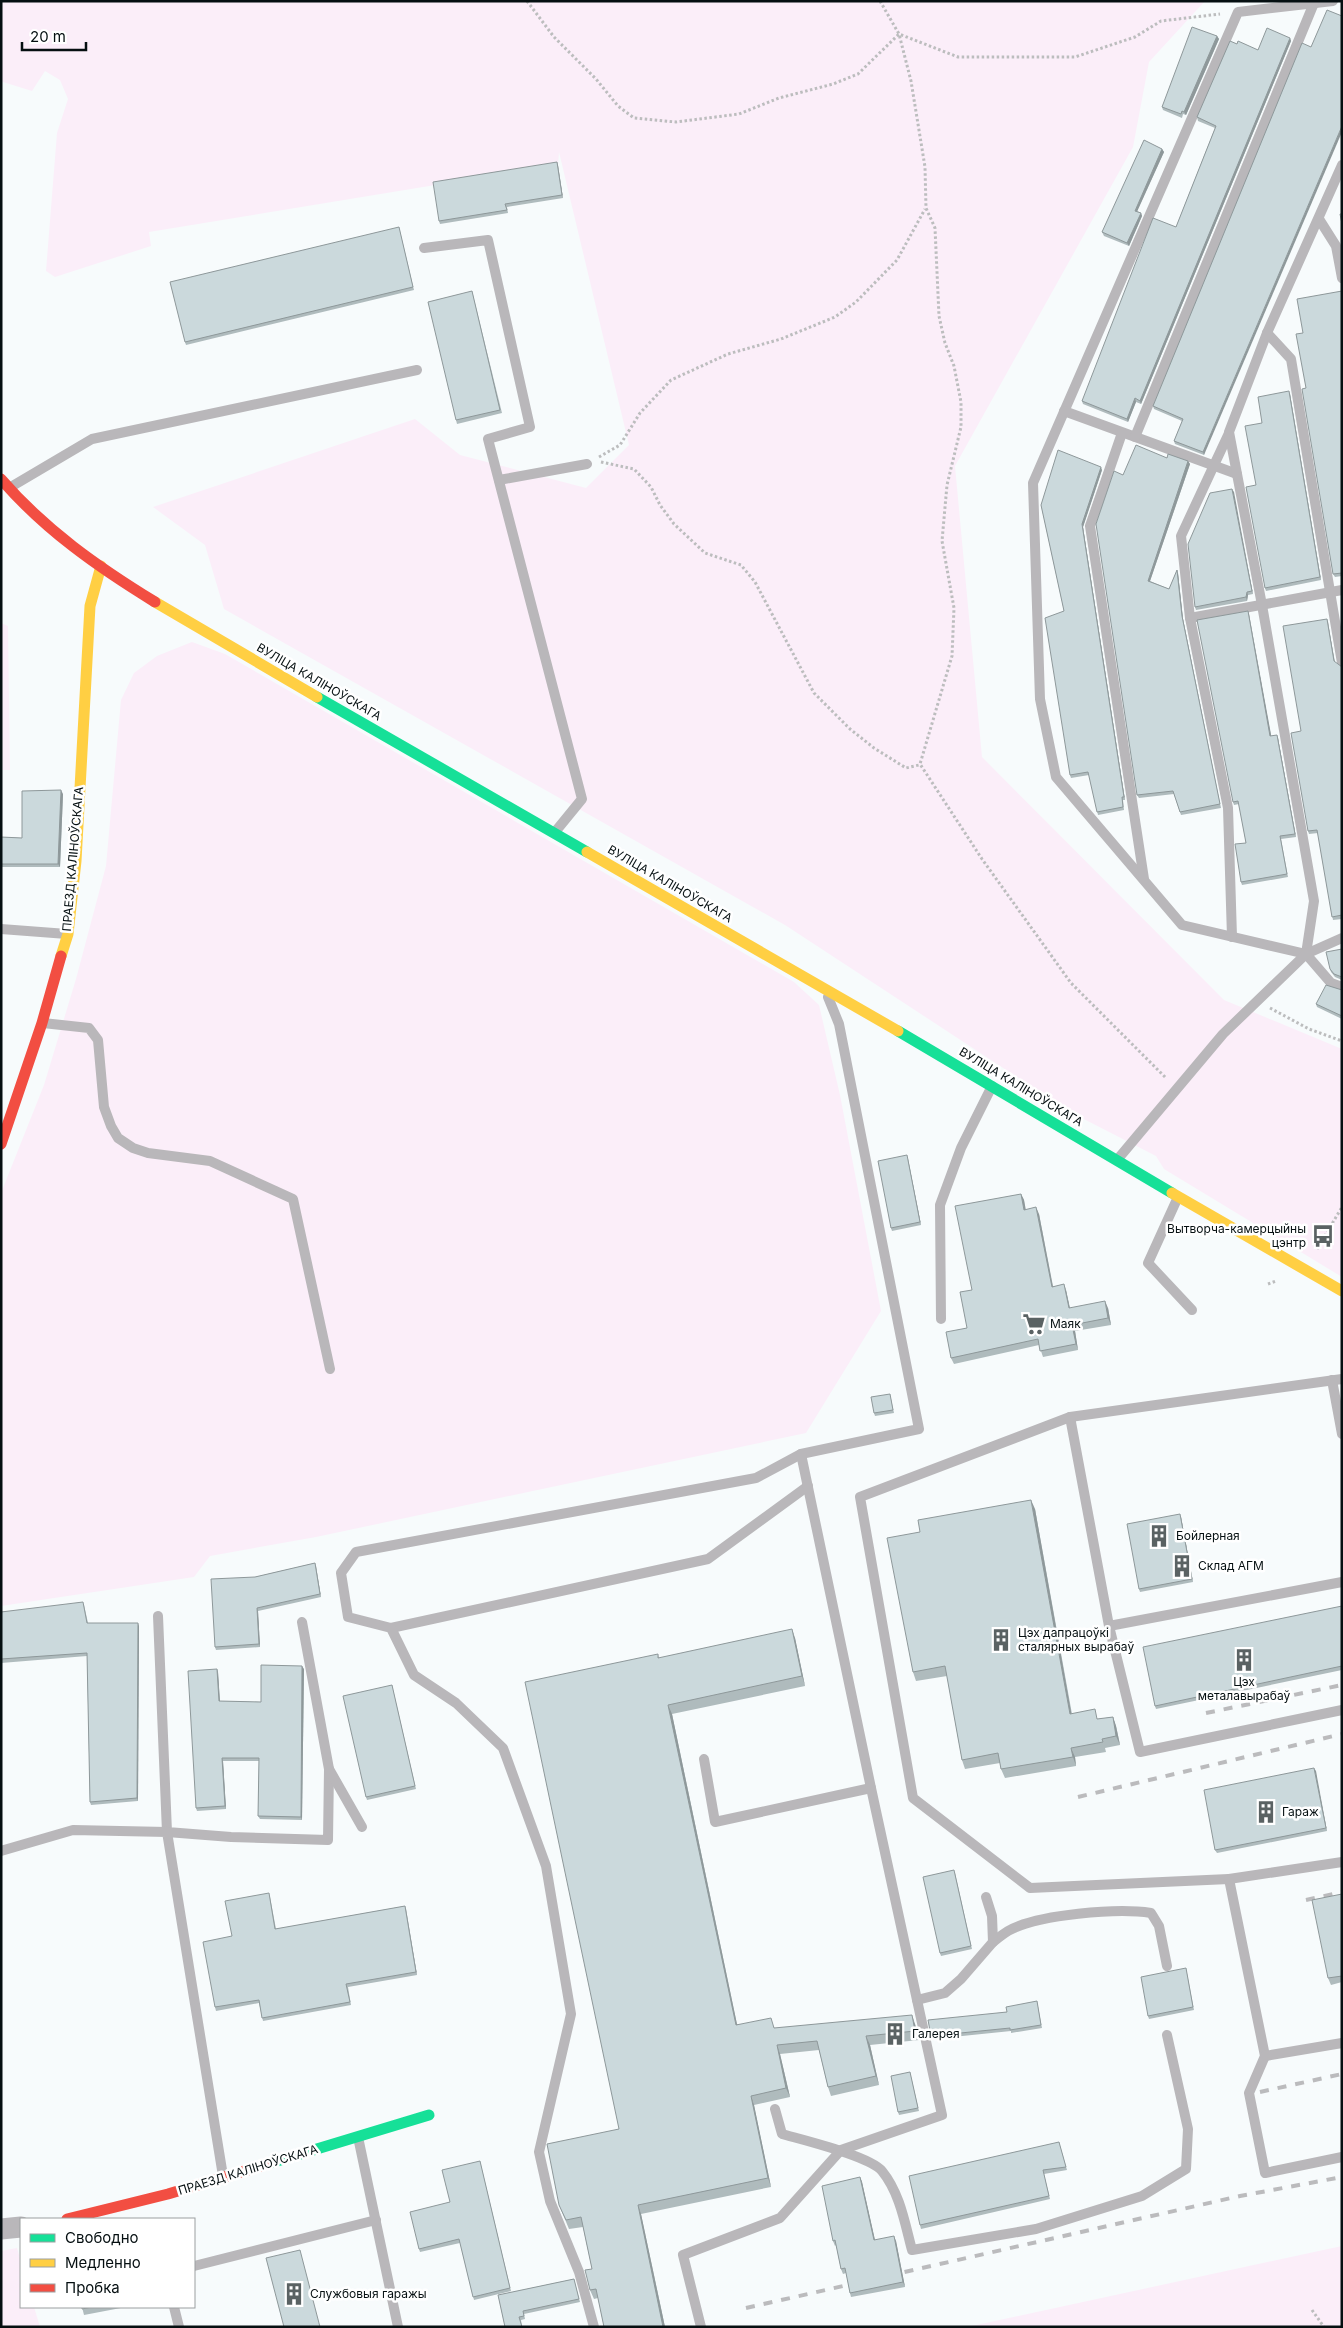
<svg xmlns="http://www.w3.org/2000/svg" width="1343" height="2328" viewBox="0 0 1343 2328" font-family="Inter,sans-serif">
<style>
.green{fill:#fbeef9}
.lines{fill:none;stroke-linecap:round;stroke-linejoin:round}
.path{stroke:#bcbdbe;stroke-width:3;stroke-dasharray:2.5 2.5;stroke-linecap:butt}
.lane{stroke:#b9b7ba;stroke-width:10}
.street{stroke:#b9b7ba;stroke-width:21}
.fast{stroke:#16e098;stroke-width:11}
.slow{stroke:#ffcf43;stroke-width:11}
.jam{stroke:#f24e42;stroke-width:11}
.rail{stroke:#bbbbbd;stroke-width:4;stroke-dasharray:9 9;stroke-linecap:butt}
.wall{fill:#afbbbd}
.shaded-wall{fill:#8e989a}
.building{fill:#cbd9dc;stroke:#8e989a}
.labels{text-anchor:middle;stroke-width:5;stroke-linejoin:round;paint-order:stroke}
.street-label{font-size:12px;fill:#050f11;stroke:#fff}
.poi-label{font-size:12px;fill:#050f11;stroke:#fff;text-anchor:start}
</style>
<rect width="100%" height="100%" fill="#f7fbfc"/>
<g class="green">
<path d="M1 1H1205L1149 62 1133 147 955 466 982 757 1224 1000 1342 1049V1277L1164 1169 1156 1156 1072 1113 785 925 224 609 205 545 153 507 415 419 460 455 586 488 629 445 559 152 558 165 149 232 151 246 55 277 46 271 57 133 68 99 60 80 45 71 32 91 3 82 1 79Z"/>
<path d="M1 623 8 626 10 770H1Z"/>
<path d="M192 642 225 654 794 982 819 1005 840 1095 881 1311 806 1433 316 1537 210 1556 194 1577 1 1606V1193L44 1085 76 979 106 866 121 700 134 673 157 656Z"/>
<path d="M1342 2246V2327H967Z"/>
<path d="M17 2248 21 2262V2307H34L40 2327H1V2251Z"/>
</g>
<g class="lines">
<g class="path">
<path d="M527 1 554 37 596 79 618 106 634 118 676 122 739 114 779 98 833 84 858 74 899 34 958 57H1075L1135 37 1161 21 1220 14"/>
<path d="M880 1 899 34 911 81 925 167 926 208 935 228 939 316 945 343 954 366 961 402V427L947 485 942 541 954 608 952 656 920 764 982 859 1071 983 1166 1078"/>
<path d="M599 457 620 445 640 413 671 380 728 354 781 339 835 317 856 302 897 260 925 209"/>
<path d="M601 462 634 469 651 487 660 505 674 524 705 553 741 565 755 582 814 693 850 729 874 748 906 768 919 765"/>
<path d="M1270 1008 1309 1029 1342 1041"/>
<path d="M1317 1249 1342 1207"/>
<path d="M1268 1284 1276 1281"/>
<path d="M1312 2310 1324 2327"/>
</g>
<g class="lane">
<path d="M1333 1 1238 12 1033 483 1040 699 1056 777 1182 925 1306 954 1331 983 1342 987"/>
<path d="M1319 219 1336 246 1342 278"/>
<path d="M424 248 488 240 530 427 488 439 582 799 555 832"/>
<path d="M1267 333 1291 359 1342 663"/>
<path d="M1064 411 1237 474"/>
<path d="M1122 433 1090 526 1144 879"/>
<path d="M1229 433 1181 536 1190 618 1228 808 1232 937"/>
<path d="M1135 437 1314 3"/>
<path d="M499 480 587 464"/>
<path d="M9 488 92 439 417 370"/>
<path d="M1190 618 1342 590"/>
<path d="M1 929 67 934"/>
<path d="M1306 954 1314 901 1262 605 1229 432 1267 333 1342 165"/>
<path d="M43 1023 89 1028 98 1040 104 1107 111 1126 118 1138 133 1148 148 1153 210 1161 293 1199 330 1369"/>
<path d="M1117 1160 1223 1034 1306 954 1342 938"/>
<path d="M1178 1197 1148 1263 1192 1310"/>
<path d="M941 1319 940 1205 961 1148 992 1086"/>
<path d="M1342 1379 1070 1417 860 1497 913 1798 1030 1888 1229 1879 1265 2056 1249 2093 1265 2173 1342 2157"/>
<path d="M1332 1380 1342 1434"/>
<path d="M1070 1417 1109 1626 1140 1752 1342 1710"/>
<path d="M158 1616 167 1832 231 1837 328 1840 329 1769"/>
<path d="M302 1622 329 1769 362 1827"/>
<path d="M1109 1626 1342 1582"/>
<path d="M391 1628 708 1559 808 1486"/>
<path d="M704 1759 715 1822 871 1788"/>
<path d="M1 1851 73 1830 167 1832 223 2176"/>
<path d="M1229 1879 1342 1862"/>
<path d="M993 1942C998 1938 1003 1934 1008 1931 1038 1914 1118 1908 1151 1913L1159 1926 1167 1966"/>
<path d="M917 2000 945 1993 961 1979 993 1942 992 1916 986 1897"/>
<path d="M1265 2056 1342 2043"/>
<path d="M775 2109 782 2134C803 2140 870 2156 882 2171 900 2193 905 2224 912 2250L1036 2229 1142 2196 1186 2169 1188 2129 1167 2035"/>
<path d="M358 2137 398 2327"/>
<path d="M194 2266 376 2220"/>
<path d="M174 2307 179 2327"/>
<path d="M594 2327 579 2272 550 2201 539 2152 571 2014 546 1866 503 1748 456 1703 414 1675 391 1628 348 1617 341 1573 356 1552 756 1478 801 1454 919 1429 839 1024 828 997"/>
<path d="M701 2327 683 2255 780 2218 841 2150 942 2115 871 1788 801 1454"/>
</g>
<path class="street" d="M1 2229 21 2227"/>
<g class="fast">
<path d="M317 697 587 852"/>
<path d="M898 1031 1172 1193"/>
<path d="M264 2165 429 2115"/>
</g>
<g class="slow">
<path d="M155 602 317 697"/>
<path d="M587 852 898 1031"/>
<path d="M61 956 68 934 76 861 90 606 101 566"/>
<path d="M1172 1193 1342 1291"/>
</g>
<g class="jam">
<path d="M1 479C45 530 98 567 155 602"/>
<path d="M1 1144 42 1023 61 956"/>
<path d="M67 2219 168 2194 264 2165"/>
</g>
<g class="rail">
<path d="M1206 1713 1342 1685"/>
<path d="M1078 1797 1342 1734"/>
<path d="M1306 1900 1342 1892"/>
<path d="M1260 2092 1342 2074"/>
<path d="M887 2276 1240 2196 1342 2177"/>
<path d="M746 2308 861 2282"/>
</g>
</g>
<g class="wall">
<path d="M1217 36 1219 39 1186 115 1183 114 1182 118 1163 110 1162 107Z"/>
<path d="M1290 38 1291 41 1141 404 1136 402 1128 422 1083 404 1082 401 1176 227 1215 128 1198 121 1197 117 1258 50Z"/>
<path d="M1302 43 1204 455 1175 444 1174 441 1182 421 1154 409 1153 406Z"/>
<path d="M1162 149 1164 152 1137 211 1141 213 1142 216 1129 246 1104 236 1102 232Z"/>
<path d="M557 162 563 198 507 207 508 213 440 224 439 221Z"/>
<path d="M399 227 414 290 186 345 185 342Z"/>
<path d="M472 291 502 413 457 424 456 420Z"/>
<path d="M1342 291V576L1335 577 1333 574 1306 388 1303 333Z"/>
<path d="M1290 394 1321 580 1266 591 1265 588 1256 485 1262 423Z"/>
<path d="M1167 458 1188 461 1190 464 1150 581 1169 589 1177 570 1178 573 1183 619 1221 808 1181 815 1174 794 1139 798 1137 795 1123 475Z"/>
<path d="M1102 470 1083 527 1125 800H1123L1124 810 1098 815 1089 775 1071 778 1070 775 1064 611 1041 505Z"/>
<path d="M1232 489 1253 594 1248 595 1247 601 1196 610 1195 607Z"/>
<path d="M1248 611 1271 736 1277 735 1278 738 1296 837 1281 839 1288 877 1242 885 1241 882 1246 843 1239 804 1234 805 1233 802Z"/>
<path d="M1327 619 1335 662 1342 667V919L1333 920 1318 833 1309 834 1308 831 1301 731Z"/>
<path d="M63 794 60 867H2L1 899V837L22 838Z"/>
<path d="M1342 949V980L1335 977 1331 972 1330 969Z"/>
<path d="M1342 991V1019L1317 1007 1316 1004Z"/>
<path d="M908 1159 921 1225 892 1231 891 1228Z"/>
<path d="M1021 1194 1024 1200 1025 1210 1039 1214 1053 1286 1066 1290 1070 1308H1108L1111 1325 1075 1331 1078 1350 1043 1357 1039 1345 954 1364 951 1358 967 1328Z"/>
<path d="M890 1394 894 1413 875 1416 874 1413Z"/>
<path d="M1035 1509 1072 1714 1098 1719 1113 1717 1116 1726 1120 1745 1105 1748 1106 1752 1075 1757 1076 1766 1005 1778 1001 1769 1000 1763 965 1769 962 1760 947 1676 916 1681 913 1672 920 1532Z"/>
<path d="M1181 1517 1193 1582 1140 1592 1139 1589Z"/>
<path d="M315 1563 321 1597 258 1611 260 1647 216 1650 215 1647 255 1577Z"/>
<path d="M84 1605 88 1623 139 1626 138 1801 91 1805 90 1802 87 1656 1 1663V1612Z"/>
<path d="M1342 1606V1670L1156 1709 1155 1706Z"/>
<path d="M795 1638 805 1686 672 1714 737 2024 775 2028 915 2024 919 2040 870 2045 879 2085 831 2096 828 2087 819 2050 780 2054 790 2097 754 2105 771 2187 641 2214 665 2327H604L598 2298 594 2299 590 2290 592 2269 583 2227 569 2229 559 2205 619 2129 658 1654 659 1658Z"/>
<path d="M217 1669 218 1672 220 1701 261 1702 304 1669 302 1820 260 1819 258 1816 259 1761H223L226 1809 197 1811 196 1808Z"/>
<path d="M392 1685 416 1789 367 1800 366 1797Z"/>
<path d="M1314 1768 1327 1831 1217 1853 1215 1850Z"/>
<path d="M955 1873 972 1949 941 1956 940 1953Z"/>
<path d="M1342 1894V1982L1331 1985 1328 1978Z"/>
<path d="M270 1897 276 1929 405 1906 417 1975 348 1987 351 2005 263 2021 259 2003 216 2011 215 2007 232 1936Z"/>
<path d="M1186 1968 1194 2010 1149 2019 1148 2016Z"/>
<path d="M1037 2001 1042 2028 1011 2033V2031L933 2039 931 2036 1007 2012Z"/>
<path d="M910 2072 919 2111 899 2115 898 2112Z"/>
<path d="M1059 2142 1067 2170 1044 2174 1050 2199 921 2229 920 2225Z"/>
<path d="M480 2161 511 2291 474 2300 460 2243 420 2252 419 2249 450 2202Z"/>
<path d="M860 2177 862 2182 875 2240 896 2241 905 2287 851 2297 850 2293 846 2273 843 2274 841 2269 836 2245 835 2246 833 2241Z"/>
<path d="M574 2279 580 2302 524 2314 525 2319 521 2320 522 2327H505L498 2295Z"/>
<path d="M82 2307H126L84 2315Z"/>
</g>
<g class="shaded-wall">
<path d="M1217 36 1219 39 1186 115 1184 112Z"/>
<path d="M1290 38 1291 41 1141 404 1140 401Z"/>
<path d="M1342 126V132L1204 455 1203 452Z"/>
<path d="M1162 149 1164 152 1136 214 1135 211Z"/>
<path d="M557 162 558 165 563 198 562 195Z"/>
<path d="M1141 213 1142 216 1129 246 1127 243Z"/>
<path d="M1289 391 1290 394 1321 580 1320 577Z"/>
<path d="M1135 398 1136 402 1128 422 1127 419Z"/>
<path d="M1188 461 1190 464 1149 584 1148 581Z"/>
<path d="M1101 467 1102 470 1083 527 1125 800 1124 797 1082 524Z"/>
<path d="M1232 489 1234 492 1253 594 1252 591Z"/>
<path d="M1177 570 1178 573 1183 619 1221 808 1182 616Z"/>
<path d="M1247 592 1248 595 1247 601 1246 597Z"/>
<path d="M1248 611 1249 614 1272 740 1270 736Z"/>
<path d="M1327 619 1328 622 1335 665 1334 661Z"/>
<path d="M1277 735 1278 738 1296 837 1295 834Z"/>
<path d="M61 790 63 794 60 867 58 864Z"/>
<path d="M1 864 2 867 1 899Z"/>
<path d="M907 1155 908 1159 921 1225 920 1222Z"/>
<path d="M1021 1194 1024 1200 1027 1216 1024 1210Z"/>
<path d="M1036 1207 1039 1214 1054 1293 1052 1287Z"/>
<path d="M1064 1284 1066 1290 1071 1314 1069 1308Z"/>
<path d="M1105 1301 1108 1308 1111 1325 1108 1318Z"/>
<path d="M1072 1325 1075 1331 1078 1350 1076 1344Z"/>
<path d="M1031 1500 1035 1509 1073 1723 1070 1714Z"/>
<path d="M1180 1514 1181 1517 1193 1582 1192 1579Z"/>
<path d="M315 1563 316 1566 321 1597 320 1594Z"/>
<path d="M257 1608 258 1611 260 1647 259 1644Z"/>
<path d="M138 1623 139 1626 138 1801 137 1798Z"/>
<path d="M792 1629 795 1638 805 1686 802 1676Z"/>
<path d="M302 1666 304 1669 302 1820 301 1817Z"/>
<path d="M217 1669 218 1672 220 1704 219 1701Z"/>
<path d="M668 1705 672 1714 739 2034 736 2025Z"/>
<path d="M1113 1717 1116 1726 1120 1745 1116 1736Z"/>
<path d="M1071 1748 1075 1757 1076 1766 1073 1757Z"/>
<path d="M222 1758 223 1761 226 1809 225 1806Z"/>
<path d="M1314 1768 1316 1771 1327 1831 1326 1828Z"/>
<path d="M405 1906 406 1909 417 1975 416 1972Z"/>
<path d="M912 2015 915 2024 919 2040 915 2031Z"/>
<path d="M866 2036 870 2045 879 2085 876 2076Z"/>
<path d="M777 2045 780 2054 790 2097 786 2088Z"/>
<path d="M751 2096 754 2105 771 2187 768 2178Z"/>
<path d="M860 2177 862 2182 876 2245 874 2240Z"/>
<path d="M638 2205 641 2214 665 2327H663Z"/>
<path d="M894 2236 896 2241 905 2287 903 2282Z"/>
</g>
<g class="building">
<path d="M1327 10 1342 16V126L1203 452 1174 441 1183 419 1153 406 1302 43 1311 47Z"/>
<path d="M1192 27 1217 36 1184 112 1182 111 1181 114 1162 107Z"/>
<path d="M1267 28 1290 38 1140 401 1135 398 1127 419 1082 401 1153 218 1176 227 1216 126 1197 117 1230 41 1237 44 1238 41 1258 50Z"/>
<path d="M1144 140 1162 149 1135 211 1141 213 1127 243 1102 232Z"/>
<path d="M557 162 562 195 505 204 507 210 439 221 433 182Z"/>
<path d="M1340 214H1342V224Z"/>
<path d="M399 227 413 287 185 342 170 282Z"/>
<path d="M472 291 500 410 456 420 428 302Z"/>
<path d="M1342 291V573L1333 574 1302 389 1306 388 1296 334 1303 333 1297 299Z"/>
<path d="M1289 391 1320 577 1265 588 1246 487 1256 485 1245 426 1262 423 1258 397Z"/>
<path d="M1136 445 1167 458 1168 454 1188 461 1148 581 1169 589 1177 570 1182 616 1220 804 1180 812 1173 791 1137 795 1096 524 1114 471 1123 475Z"/>
<path d="M1058 450 1101 467 1082 524 1124 797H1122L1123 807 1097 812 1088 772 1070 775 1045 618 1064 611 1041 505Z"/>
<path d="M1232 489 1252 591 1247 592 1246 597 1195 607 1188 544 1210 493Z"/>
<path d="M1248 611 1270 736 1277 735 1295 834 1280 836 1287 874 1241 882 1235 844 1246 843 1238 801 1233 802 1197 620Z"/>
<path d="M1327 619 1334 661 1342 667V915L1332 917 1317 830 1308 831 1291 733 1301 731 1283 626Z"/>
<path d="M61 790 58 864H1V837L22 838V791Z"/>
<path d="M1342 949V977L1334 974 1330 969 1326 952Z"/>
<path d="M1326 985 1342 990V1016L1316 1004Z"/>
<path d="M907 1155 920 1222 891 1228 878 1161Z"/>
<path d="M1021 1194 1024 1210 1036 1207 1052 1287 1064 1284 1069 1308 1105 1301 1108 1318 1072 1325 1076 1344 1040 1351 1038 1339 951 1358 946 1332 967 1328 960 1292 972 1290 955 1206Z"/>
<path d="M890 1394 893 1410 874 1413 871 1397Z"/>
<path d="M1031 1500 1070 1714 1095 1709 1097 1719 1113 1717 1116 1736 1102 1739 1103 1742 1071 1748 1073 1757 1001 1769 998 1753 962 1760 945 1666 913 1672 887 1538 920 1532 918 1520Z"/>
<path d="M1180 1514 1192 1579 1139 1589 1127 1524Z"/>
<path d="M315 1563 320 1594 257 1608 259 1644 215 1647 211 1579 255 1577Z"/>
<path d="M83 1602 87 1623H138L137 1798 90 1802 87 1653 1 1659V1612Z"/>
<path d="M1342 1606V1666L1155 1706 1143 1647Z"/>
<path d="M792 1629 802 1676 668 1705 736 2025 771 2018 774 2028 912 2015 915 2031 866 2036 876 2076 828 2087 817 2041 777 2045 786 2088 751 2096 768 2178 638 2205 663 2327H604L596 2289 590 2290 585 2270 592 2269 581 2217 566 2220 559 2205 547 2144 619 2129 525 1682 658 1654V1658Z"/>
<path d="M261 1665 302 1666 301 1817 258 1816 259 1758H222L225 1806 196 1808 188 1671 217 1669 219 1701 261 1702Z"/>
<path d="M392 1685 415 1786 366 1797 343 1696Z"/>
<path d="M1314 1768 1326 1828 1215 1850 1204 1790Z"/>
<path d="M954 1870 971 1946 940 1953 923 1877Z"/>
<path d="M269 1893 275 1929 405 1906 416 1972 346 1984 350 2002 262 2018 259 2000 215 2007 203 1942 232 1936 225 1901Z"/>
<path d="M1342 1894V1976L1328 1978 1312 1900Z"/>
<path d="M1186 1968 1193 2007 1148 2016 1141 1977Z"/>
<path d="M1037 2001 1041 2025 1010 2030V2028L931 2036 928 2020 1007 2012 1006 2007Z"/>
<path d="M910 2072 918 2108 898 2112 891 2076Z"/>
<path d="M1059 2142 1066 2167 1043 2170 1049 2196 920 2225 909 2176Z"/>
<path d="M480 2161 510 2288 473 2297 459 2239 419 2249 410 2212 450 2202 442 2170Z"/>
<path d="M860 2177 874 2240 894 2236 903 2282 850 2293 845 2268 841 2269 835 2240 833 2241 822 2186Z"/>
<path d="M300 2250 320 2327H284L266 2258Z"/>
<path d="M574 2279 579 2299 523 2311 524 2316 519 2317 522 2327H505L498 2295Z"/>
<path d="M82 2307H92L82 2309Z"/>
</g>
<defs>
<symbol id="bus-bare" viewBox="-9 -9 18 18"><path d="M-5-6H5V4H4V6H2V4H-2V6H-4V4H-5ZM-3.5-4V0h7V-4ZM-3.5 1.2v1.5H-2V1.2ZM2 1.2v1.5H3.5V1.2Z" fill="#5a6263" stroke="#fff" stroke-width="2.5" paint-order="stroke"/></symbol>
<symbol id="supermarket-bare" viewBox="-9 -9 18 18"><path d="M-6-5.5h2.5l.6 2H6L4.5 2H-2.5L-4.4-4H-6ZM-1.5 3.2a1.3 1.3 0 1 0 .1 0ZM3 3.2a1.3 1.3 0 1 0 .1 0Z" fill="#5a6263" stroke="#fff" stroke-width="2.5" paint-order="stroke"/></symbol>
<symbol id="building-bare" viewBox="-9 -9 18 18"><path d="M-4-6H4V6H1V3H-1V6H-4ZM-2.5-4.3h1.7v1.8h-1.7ZM.8-4.3h1.7v1.8H.8ZM-2.5-1h1.7V.8h-1.7ZM.8-1h1.7V.8H.8Z" fill="#5a6263" stroke="#fff" stroke-width="2.5" paint-order="stroke"/></symbol>
</defs>
<g fill-rule="evenodd">
<use href="#bus-bare" x="1307" y="1220" width="32" height="32"/>
<use href="#supermarket-bare" x="1018" y="1308" width="32" height="32"/>
<use href="#building-bare" x="1143" y="1520" width="32" height="32"/>
<use href="#building-bare" x="1166" y="1550" width="32" height="32"/>
<use href="#building-bare" x="985" y="1624" width="32" height="32"/>
<use href="#building-bare" x="1228" y="1644" width="32" height="32"/>
<use href="#building-bare" x="1250" y="1796" width="32" height="32"/>
<use href="#building-bare" x="879" y="2018" width="32" height="32"/>
<use href="#building-bare" x="278" y="2278" width="32" height="32"/>
</g>
<g class="labels">
<g class="street-label">
<text transform="translate(319 682) rotate(30)" y="4">ВУЛІЦА КАЛІНОЎСКАГА</text>
<text transform="translate(73 859) rotate(-85)" y="4">ПРАЕЗД КАЛІНОЎСКАГА</text>
<text transform="translate(670 884) rotate(30)" y="4">ВУЛІЦА КАЛІНОЎСКАГА</text>
<text transform="translate(1021 1087) rotate(31)" y="4">ВУЛІЦА КАЛІНОЎСКАГА</text>
<text transform="translate(248 2170) rotate(-17)" y="4">ПРАЕЗД КАЛІНОЎСКАГА</text>
</g>
<g class="poi-label">
<text x="1306" y="1233" text-anchor="end">Вытворча-камерцыйны<tspan x="1306" dy="14">цэнтр</tspan></text>
<text x="1050" y="1328">Маяк</text>
<text x="1176" y="1540">Бойлерная</text>
<text x="1198" y="1570">Склад АГМ</text>
<text x="1018" y="1637">Цэх дапрацоўкі<tspan x="1018" dy="14">сталярных вырабаў</tspan></text>
<text x="1244" y="1686" text-anchor="middle">Цэх<tspan x="1244" dy="14">металавырабаў</tspan></text>
<text x="1282" y="1816">Гараж</text>
<text x="912" y="2038">Галерея</text>
<text x="310" y="2298">Службовыя гаражы</text>
</g>
</g>
<rect width="1343" height="2328" fill="none" stroke="#050f11" stroke-width="5"/>
<rect x="20" y="2218" width="175" height="90" fill="#ffffff" stroke="#9b9fa0"/>
<rect x="30" y="2234" width="25" height="8" fill="#16e098" stroke="#9b9fa0"/>
<text x="65" y="2243" font-size="15" fill="#050f11">Свободно</text>
<rect x="30" y="2259" width="25" height="8" fill="#ffcf43" stroke="#9b9fa0"/>
<text x="65" y="2268" font-size="15" fill="#050f11">Медленно</text>
<rect x="30" y="2284" width="25" height="8" fill="#f24e42" stroke="#9b9fa0"/>
<text x="65" y="2293" font-size="15" fill="#050f11">Пробка</text>
<path d="M22 42v8h64v-8" fill="none" stroke="#050f11" stroke-width="2.5"/>
<text x="30" y="42" font-size="15" fill="#050f11" stroke="#ffffff" stroke-width="4" paint-order="stroke">20 m</text>
</svg>
